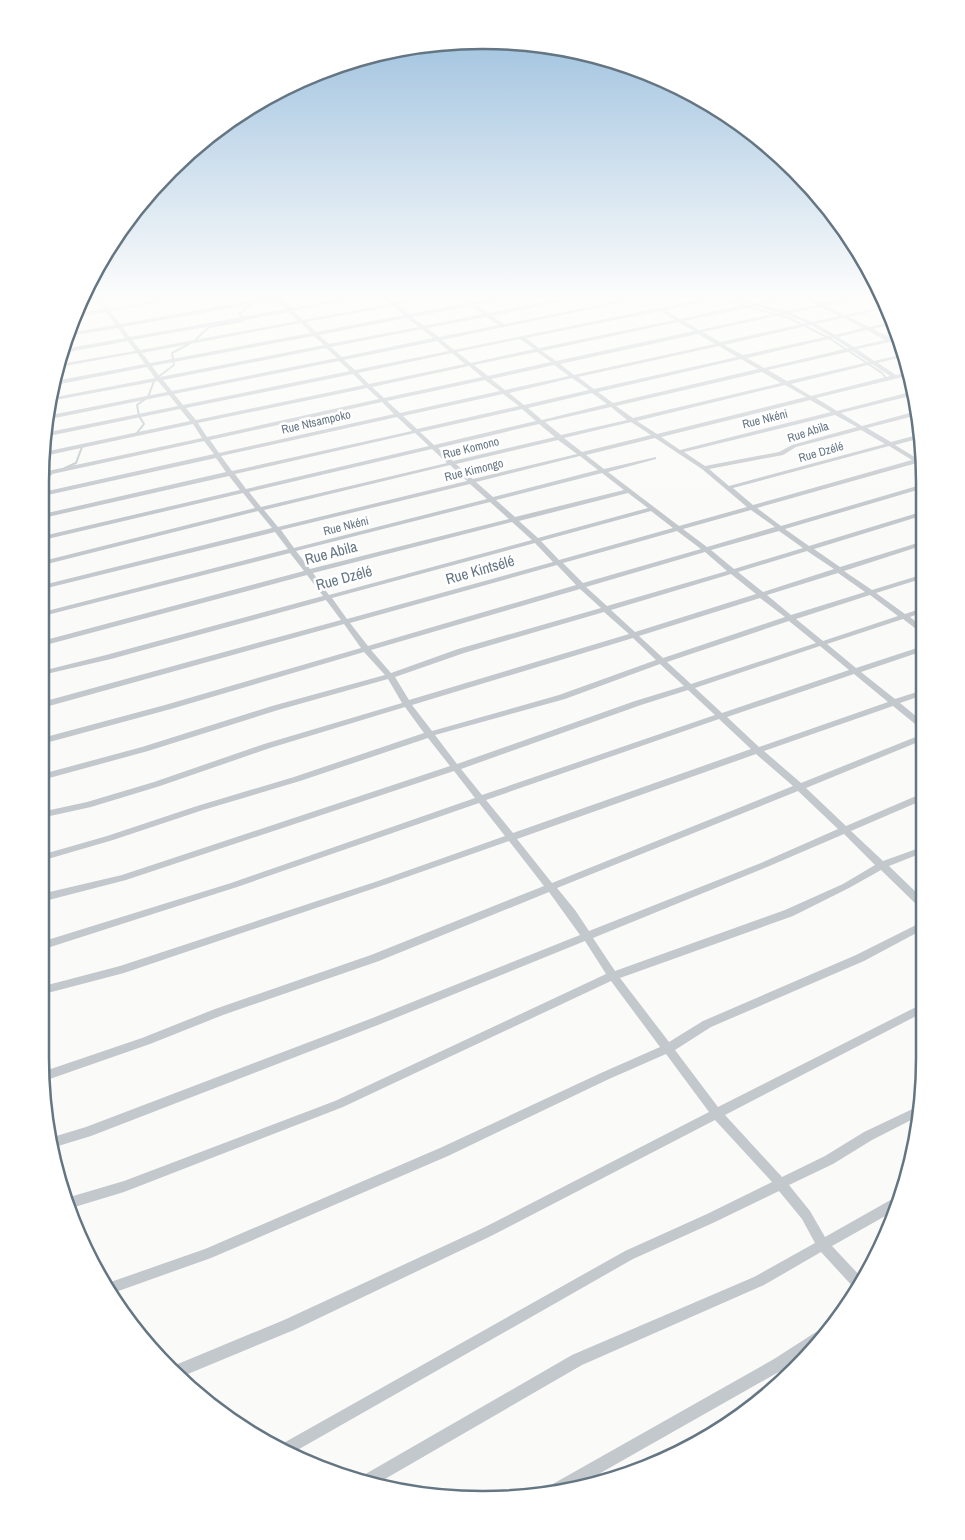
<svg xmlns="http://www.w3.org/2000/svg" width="965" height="1540" viewBox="0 0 965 1540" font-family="'Archivo Narrow',sans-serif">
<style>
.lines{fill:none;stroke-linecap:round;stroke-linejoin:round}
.stream{stroke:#bbc7cb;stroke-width:2}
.minor{fill:#c3c8cc;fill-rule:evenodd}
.labels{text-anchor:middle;stroke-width:5;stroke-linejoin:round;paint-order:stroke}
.far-street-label{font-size:12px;fill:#657683;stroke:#fff}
.street-label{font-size:15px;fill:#657683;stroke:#fff}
.rim{fill:none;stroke:#657683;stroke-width:2.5}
</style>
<rect width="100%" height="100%" fill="#fafaf8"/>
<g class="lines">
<g class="stream">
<path d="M716 298 789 318 829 338 882 373 886 378"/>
<path d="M194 341 209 327 243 321 244 319 239 314 262 297"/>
<path d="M158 377 174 365 172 353 189 344"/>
<path d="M136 434 144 424 139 416 137 405 148 397 154 381"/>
<path d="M65 468 76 463 82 447"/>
<path d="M43 478 51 474"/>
</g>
<g class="minor">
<path d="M83 297H92L82 299Z"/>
<path d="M95 297H100L108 309 179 297H191L110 311 120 324 273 297H283V299L281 300 291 308 353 297H364L293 311 303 320 390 304 382 297H387L395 303 426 297H437L398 305 409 314 468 303 460 297H466L473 302 500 297H511L476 305 488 313 570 297H581L492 316 504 324 639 297H649L442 340 454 350 712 297H729L755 303 782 297H792L761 305 786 311 817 305 804 297H810L822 303 851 297H861L827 306 845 315 886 306 887 308 849 317 869 327 892 322 894 324 873 329 891 338 898 337 899 340H895L901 343 902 348 890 342 857 349 874 361 904 354 906 356 878 363 896 375 910 371 911 375 816 398 837 411 914 391V395L841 413 862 426 917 411 918 415 867 428 891 442 921 434V438L895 445 918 459 924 457V461L757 508 781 526 924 484V488L785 529 809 546 924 511V515L814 549 840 567 924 541V545L844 571 872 590 924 574V578L876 593 905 614 923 608V612L910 617 923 627V632H920L903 619 827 644 856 668 923 646V651L861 672 895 699 923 690V695L900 703 923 722V729L920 728 893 706 764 751 801 783 923 734V740L806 788 846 826 923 793V800L851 831 883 861 922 847V853L889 866 922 898V908L919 907 881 870 849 888 793 916 620 978 669 1042 703 1021 856 955 922 922V930L864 961 711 1027 675 1050 718 1107 922 1004V1013L725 1115 782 1177 825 1156 864 1132 921 1105V1115L872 1140 833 1164 789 1185 810 1211 825 1237 894 1198 899 1197 896 1210 832 1246 862 1278 855 1289 821 1252 764 1285 582 1365 378 1483 360 1480 362 1476 572 1355 754 1277 815 1243 802 1219 779 1191 715 1222 633 1259 294 1452 280 1445 625 1251 707 1214 772 1182 715 1120 491 1236 294 1330 183 1376 173 1366 284 1320 483 1228 709 1112 666 1054 609 1079 448 1156 211 1258 110 1294 105 1284 205 1249 440 1148 601 1073 660 1047 611 981 343 1107 124 1192 68 1209 63 1199 124 1181 335 1101 606 974 585 941 378 1025 91 1136 55 1147 53 1137 86 1127 370 1019 580 935 549 892 379 961 223 1015 150 1044 44 1081 42 1072 142 1038 215 1009 371 955 544 886 509 841 384 885 124 973 40 995V987L120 966 378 881 505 836 479 803 237 887 41 950V942L231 883 475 798 454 771 126 880 41 902V894L122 875 450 766 428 738 300 781 203 810 113 840 41 861V855L107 836 197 806 294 777 424 733 405 707 270 748 160 786 91 807 41 818V812L87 802 154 782 264 744 402 703 388 679 278 710 148 751 42 780V774L142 747 272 706 385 675 364 652 171 709 42 744V738L165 705 361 648 344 624 42 708V702L341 620 326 600 111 659 42 675V671L106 655 323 596 307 575 42 646V641L304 571 290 553 43 616V612L288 549 275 532 43 589V585L272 528 258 511 43 565V561L255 508 243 493 43 540V536L240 490 229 476 43 518V514L226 472 216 458 43 496V492L214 454 204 441 43 476V472L202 438 193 424 44 456V452L190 421 180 409 44 437V433L178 406 169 395 45 420 46 416 167 392 158 381 50 401 51 398 155 378 147 367 55 385V381L145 364 137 353 59 367 60 364 135 351 128 341 63 353 64 349 125 338 118 328 67 336 68 333 116 325 106 312 73 317V314L104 309ZM721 298 748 304 680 319 665 310ZM276 300 286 309 130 337 122 327ZM393 306 404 315 316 332 306 322ZM471 306 483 314 424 326 412 317ZM755 306 780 313 699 330 684 321ZM821 307 839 316 812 322 791 313ZM660 311 675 320 539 348 526 338ZM289 312 298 321 140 350 132 340ZM785 314 807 323 720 342 703 332ZM486 317 499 325 439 337 427 328ZM407 318 419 327 329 344 319 335ZM844 318 863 328 835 335 816 324ZM678 322 694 331 556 361 542 351ZM301 323 311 333 150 363 142 353ZM811 325 830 336 743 355 724 345ZM422 329 433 338 342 357 331 347ZM867 330 885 340 854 347 838 337ZM698 334 715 344 574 375 560 364ZM314 336 324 345 160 377 152 366ZM833 338 849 348 764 368 747 358ZM520 339 534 349 471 363 457 352ZM437 341 449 351 355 370 344 360ZM719 346 737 357 594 389 578 377ZM326 348 337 358 172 391 163 380ZM852 351 869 362 787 381 768 370ZM537 352 551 362 488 376 474 365ZM452 353 465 364 369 384 358 373ZM741 359 758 369 613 403 598 392ZM339 361 350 371 183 405 174 394ZM872 364 890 376 811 396 791 384ZM554 365 569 376 505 390 491 379ZM469 366 482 377 384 398 372 387ZM762 372 781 383 633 418 616 406ZM353 374 364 385 196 420 186 408ZM572 378 589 390 524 405 509 393ZM485 380 500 391 400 413 387 401ZM785 385 806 397 657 434 637 421ZM367 388 379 399 207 437 198 423ZM592 393 607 404 542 420 528 408ZM503 394 519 406 417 429 403 416ZM810 400 831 412 680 450 661 437ZM382 402 394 414 219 453 210 440ZM611 407 627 420 561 435 545 422ZM522 409 536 421 434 445 420 432ZM835 415 857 427 792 445 779 452 705 466 684 452ZM397 417 412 431 232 471 221 456ZM631 422 651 435 582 452 564 438ZM539 424 555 437 453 461 438 448ZM861 430 885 444 729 486 709 469 783 455 796 447ZM415 433 429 446 246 489 235 474ZM655 438 702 469 747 507 679 526 608 472 656 459V457L604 469 586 455ZM558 440 577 454 473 479 456 464ZM889 446 912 460 753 505 733 488ZM432 449 447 463 261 507 249 492ZM580 456 598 470 493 497 476 482ZM450 465 467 481 278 527 264 510ZM602 473 624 490 515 517 496 500ZM470 484 487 499 294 548 281 530ZM628 493 648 508 538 538 519 521ZM490 502 509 519 310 569 296 551ZM751 510 775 527 707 547 683 529ZM651 511 673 528 559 560 541 541ZM512 522 532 540 329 595 313 573ZM677 531 701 549 583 583 563 563ZM779 531 803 548 734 569 711 550ZM535 543 553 562 347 619 332 598ZM807 551 834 569 763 592 738 572ZM705 552 727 571 607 606 586 587ZM557 565 576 585 368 646 350 623ZM838 573 865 592 791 615 767 595ZM731 574 756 594 635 632 611 610ZM580 589 601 608 458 649 391 673 371 650ZM870 595 898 616 823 641 796 619ZM760 598 785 617 663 658 639 636ZM604 612 629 634 409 700 395 677 464 653ZM789 621 816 643 691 684 667 662ZM633 638 656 660 559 695 432 731 412 705ZM820 646 849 670 722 713 695 688ZM660 664 684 686 635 701 457 764 435 735 565 699ZM854 674 888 702 759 747 727 717ZM688 690 715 715 482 795 461 769 641 705ZM719 719 751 749 513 833 486 800ZM756 754 793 786 552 883 517 839ZM798 791 838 829 761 863 589 931 575 910 557 888ZM844 834 875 865 843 884 785 910 615 971 593 938 767 867Z"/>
<path d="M830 1323 834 1325 833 1327 801 1357 784 1369 574 1488 549 1491 551 1485 774 1359Z"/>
</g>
</g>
<linearGradient id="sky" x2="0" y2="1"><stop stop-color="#96bcdc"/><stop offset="0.58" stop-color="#fdfdfc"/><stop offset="1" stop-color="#fdfdfc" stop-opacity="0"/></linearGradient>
<rect width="965" height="513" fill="url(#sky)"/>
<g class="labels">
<g class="far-street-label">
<text transform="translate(765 419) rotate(-14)" y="4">Rue Nkéni</text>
<text transform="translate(316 422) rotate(-13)" y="4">Rue Ntsampoko</text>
<text transform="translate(808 432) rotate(-18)" y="4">Rue Abila</text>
<text transform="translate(471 448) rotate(-14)" y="4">Rue Komono</text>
<text transform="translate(821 452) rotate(-16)" y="4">Rue Dzélé</text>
<text transform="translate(474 470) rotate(-14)" y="4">Rue Kimongo</text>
<text transform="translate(346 526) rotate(-14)" y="4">Rue Nkéni</text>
</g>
<g class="street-label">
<text transform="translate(331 553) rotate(-15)" y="5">Rue Abila</text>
<text transform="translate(480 570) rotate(-16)" y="5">Rue Kintsélé</text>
<text transform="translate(344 578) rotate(-15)" y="5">Rue Dzélé</text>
</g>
</g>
<path d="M0 0H965V1540H0ZM482 49H483A433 433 0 0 1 916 482V1058A433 433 0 0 1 483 1491H482A433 433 0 0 1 49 1058V482A433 433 0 0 1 482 49Z" fill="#fff" fill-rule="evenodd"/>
<path class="rim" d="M482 49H483A433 433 0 0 1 916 482V1058A433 433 0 0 1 483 1491H482A433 433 0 0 1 49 1058V482A433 433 0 0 1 482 49Z"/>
</svg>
